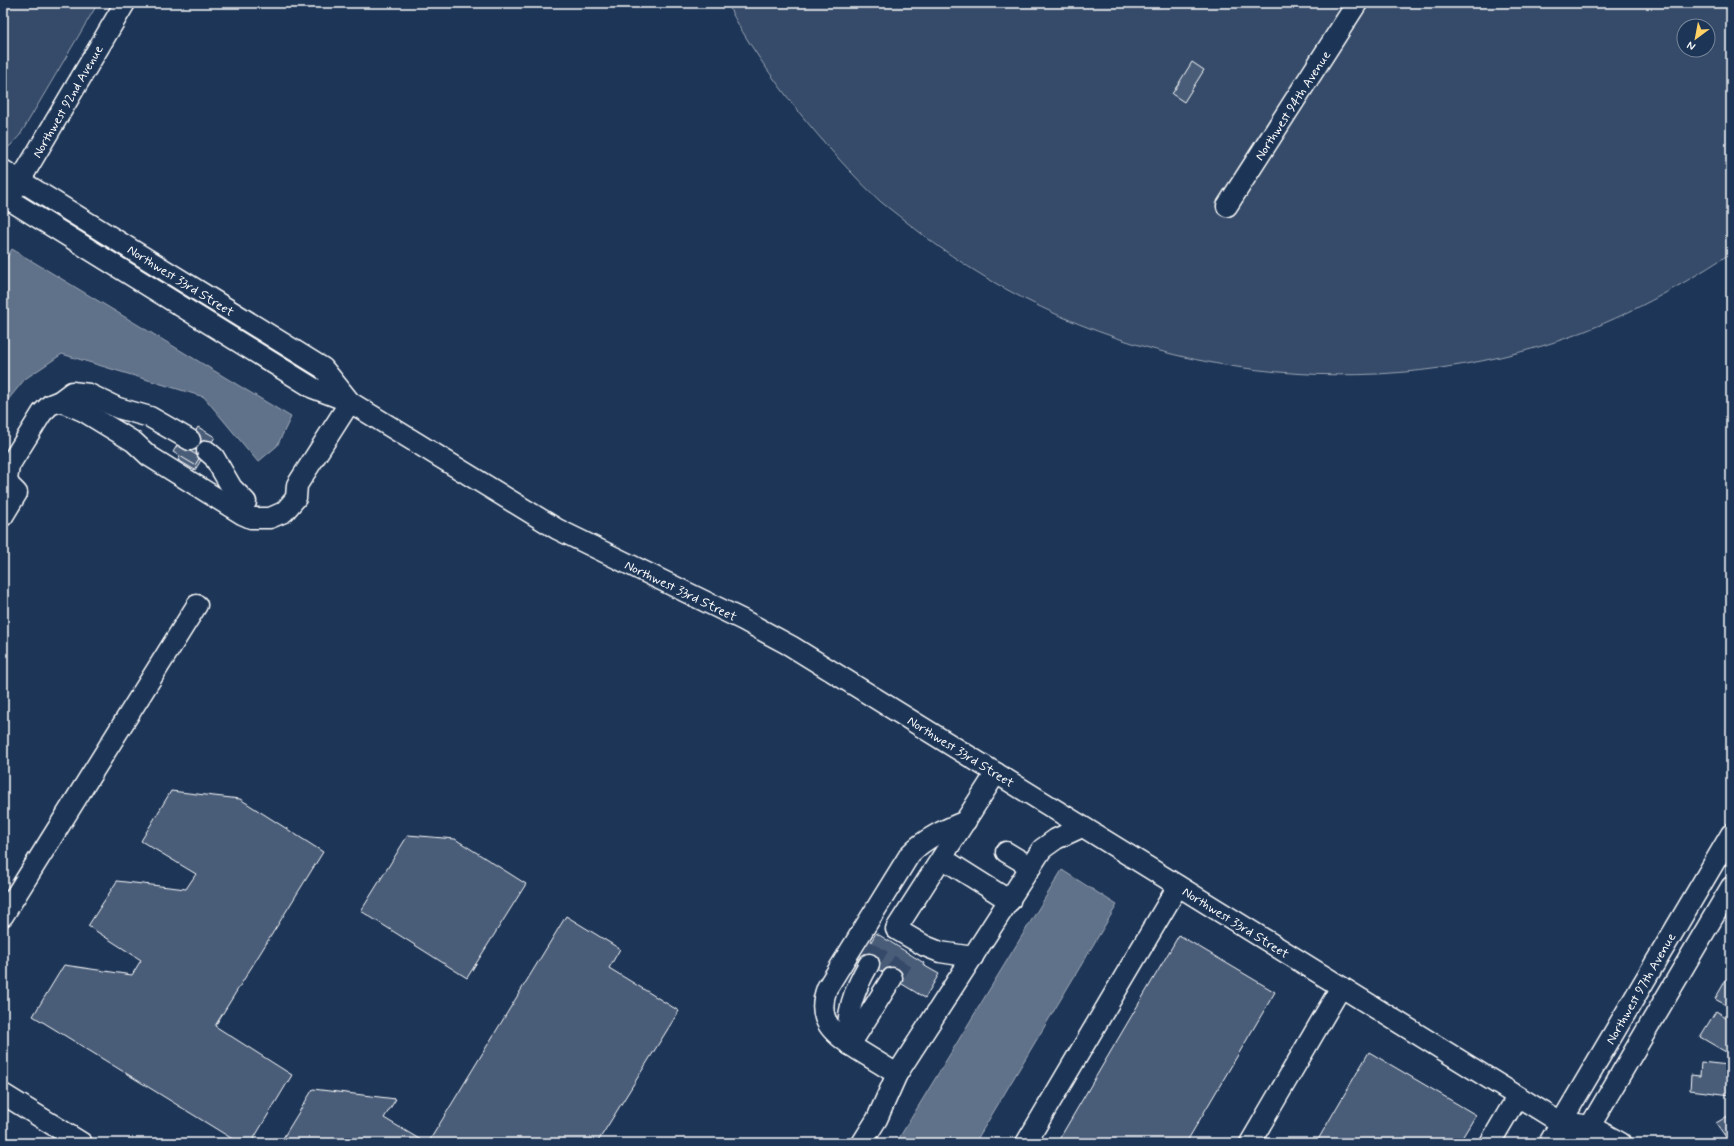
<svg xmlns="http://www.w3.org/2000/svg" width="1734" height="1146" viewBox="0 0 1734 1146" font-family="Mynerve,sans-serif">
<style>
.green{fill:#364b69;stroke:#9aa5b4;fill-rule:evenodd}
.water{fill:#617289;stroke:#a0aab8}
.building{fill:#4a5d79;stroke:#fff}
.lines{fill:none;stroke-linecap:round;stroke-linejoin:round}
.minor-tunnel{stroke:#344968;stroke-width:20;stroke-dasharray:20 10;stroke-linecap:butt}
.minor-casing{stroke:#fff;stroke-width:23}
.minor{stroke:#1d3557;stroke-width:20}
.labels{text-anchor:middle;stroke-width:4;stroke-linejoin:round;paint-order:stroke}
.street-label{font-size:13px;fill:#fff;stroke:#1d3557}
</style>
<rect width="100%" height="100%" fill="#1d3557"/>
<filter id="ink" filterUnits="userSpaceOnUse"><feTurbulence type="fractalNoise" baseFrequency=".025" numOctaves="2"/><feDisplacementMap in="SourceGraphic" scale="8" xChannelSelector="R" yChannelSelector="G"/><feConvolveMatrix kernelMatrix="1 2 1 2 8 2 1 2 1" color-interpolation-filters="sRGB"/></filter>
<g filter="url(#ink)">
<g class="green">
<path d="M3 3H98L20 135 10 146 3 149Z"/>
<path d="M727 3H1731V253C1672 292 1609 326 1542 346 1329 409 1093 368 918 231 906 221 893 212 881 202 851 174 824 143 798 111 772 77 746 42 727 3ZM1684 26H1708V50H1684Z"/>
</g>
<g class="water">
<path d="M12 249 291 417 277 446 258 462 204 397 62 354 25 379 3 406V264Z"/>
<path d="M1062 870 1117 905 975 1143H896Z"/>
</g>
<g class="building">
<path d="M1192 62 1204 70 1184 102 1172 94Z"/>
<path d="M198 427 215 437 195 470 178 460Z"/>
<path d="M178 444 200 457 195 465 173 452Z"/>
<path d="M171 791 240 799 323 852 215 1026 292 1075 251 1143H239L33 1016 64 965 132 975 141 960 88 926 117 881 186 889 196 874 141 841Z"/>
<path d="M408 835 455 839 526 884 467 978 361 911Z"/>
<path d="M566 916 620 949 609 968 679 1011 597 1143H428Z"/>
<path d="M876 933 924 963 923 965 939 974 925 998 861 959Z"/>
<path d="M1179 935 1275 992 1186 1143H1057Z"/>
<path d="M1727 978 1731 980V1008L1715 999Z"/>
<path d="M1716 1011 1731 1020V1055L1700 1037Z"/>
<path d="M1369 1052 1476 1115 1459 1143H1316Z"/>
<path d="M1701 1062 1728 1065V1072L1731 1073V1095L1690 1090 1691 1075 1700 1076Z"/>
<path d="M313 1089 396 1099 384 1118 426 1143H280Z"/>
<path d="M1731 1114V1139L1728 1140 1716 1123Z"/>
</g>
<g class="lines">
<g class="minor-tunnel">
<path d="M869 964 884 938"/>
<path d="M892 978 908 953"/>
</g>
<defs>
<g id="minor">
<path d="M3 170 323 368 350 402"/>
<path d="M14 191 125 3"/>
<path d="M3 196 313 388 350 402 557 529 743 620 791 646 1561 1123 1575 1143"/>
<path d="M1227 206 1357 3"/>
<path d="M60 401 83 411 134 442 149 456 242 514 251 518H270L284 512 296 498 297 485 350 402"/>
<path d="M207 451 214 457 232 488 246 502"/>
<path d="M3 516 17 493 10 486 7 480 9 466 42 413 50 405 60 401 72 392 89 394 118 408 150 417 190 440"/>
<path d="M1006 852 1031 867"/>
<path d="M942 858 1010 901"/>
<path d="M3 916 197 605"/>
<path d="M973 957 940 952 925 946 896 929 996 773"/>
<path d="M850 1045C844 1015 854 990 869 964"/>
<path d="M850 1045 892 978"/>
<path d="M897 1074C884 1066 871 1058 858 1050 833 1034 815 1020 827 988L910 854C925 838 946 829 966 821"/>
<path d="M3 1094 82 1143"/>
<path d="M1577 1124 1590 1126 1621 1143"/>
<path d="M862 1143 877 1119 897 1074 1042 849 1056 839 1082 827"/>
<path d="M1026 1143 1178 886"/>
<path d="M1250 1143 1341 987"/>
<path d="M1490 1143 1517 1097"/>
<path d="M1549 1143 1731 834"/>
<path d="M1580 1143 1731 887"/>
</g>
</defs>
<use href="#minor" class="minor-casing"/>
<use href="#minor" class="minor"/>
</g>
</g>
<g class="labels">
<g class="street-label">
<text transform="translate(67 101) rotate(-60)" y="5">Northwest 92nd Avenue</text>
<text transform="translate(1292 105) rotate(-57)" y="5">Northwest 94th Avenue</text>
<text transform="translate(181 280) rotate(32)" y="5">Northwest 33rd Street</text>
<text transform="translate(681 590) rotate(26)" y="5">Northwest 33rd Street</text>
<text transform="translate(961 751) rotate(32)" y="5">Northwest 33rd Street</text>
<text transform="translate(1236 922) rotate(32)" y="5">Northwest 33rd Street</text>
<text transform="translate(1640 988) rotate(-60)" y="5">Northwest 97th Avenue</text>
</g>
</g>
<rect width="1734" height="1146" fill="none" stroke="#1d3557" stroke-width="16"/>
<rect x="8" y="8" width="1718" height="1130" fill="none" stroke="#fff" stroke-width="1.5" filter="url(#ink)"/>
<g transform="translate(1696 38) rotate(212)"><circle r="19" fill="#1d3557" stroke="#77869a"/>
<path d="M0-3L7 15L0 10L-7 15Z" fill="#ffd166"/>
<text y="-6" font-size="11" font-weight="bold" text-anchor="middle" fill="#ffffff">N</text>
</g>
</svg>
